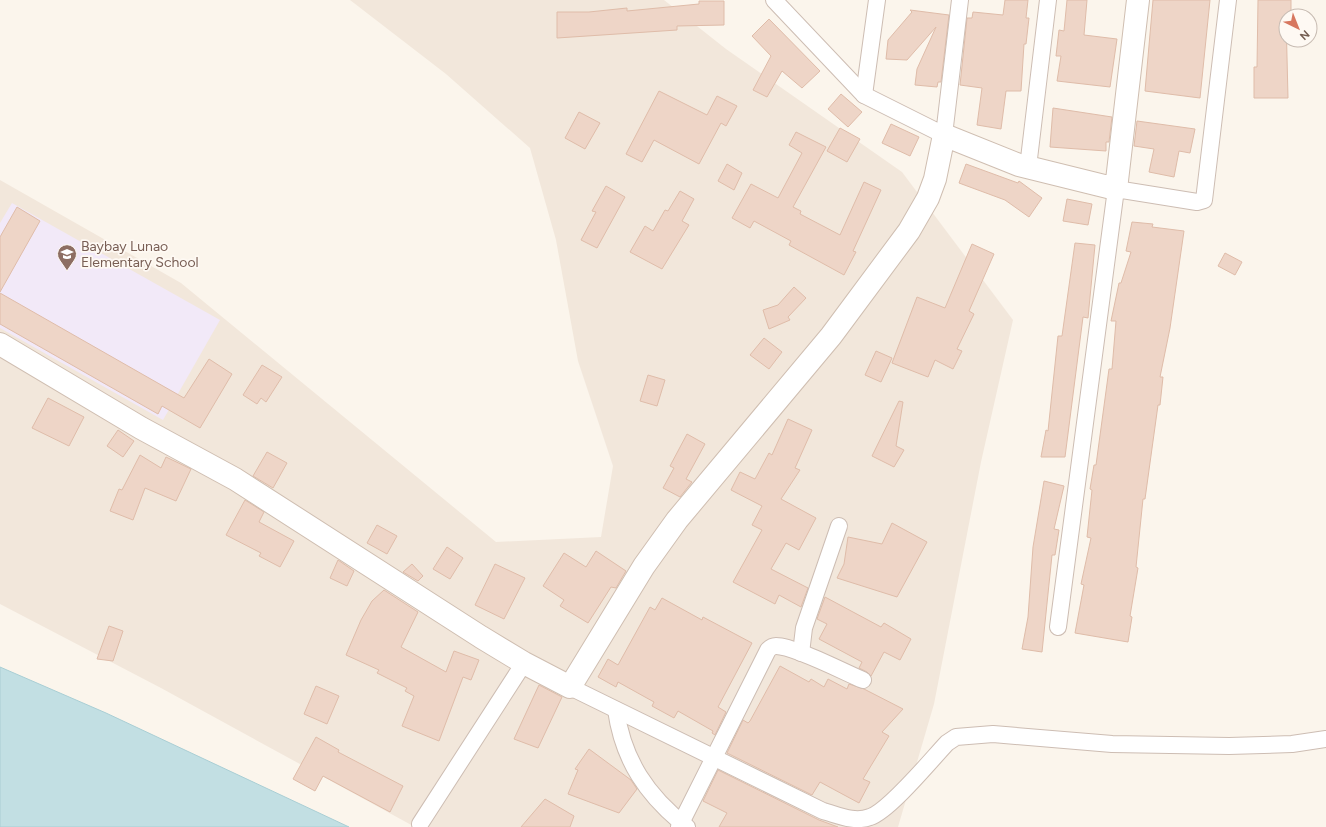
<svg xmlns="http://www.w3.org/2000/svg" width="1326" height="827" viewBox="0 0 1326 827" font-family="Figtree,sans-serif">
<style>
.residential{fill:#f2e7db}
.education{fill:#f2e9f8}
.water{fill:#c2dfe3;stroke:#a9ced4}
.building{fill:#eed5c7;stroke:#dfbca9}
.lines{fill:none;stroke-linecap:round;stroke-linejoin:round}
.street-casing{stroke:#cdbdb3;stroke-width:18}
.secondary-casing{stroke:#cfbeb1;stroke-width:24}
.street{stroke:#fff;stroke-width:16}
.secondary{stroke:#fff;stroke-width:22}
.labels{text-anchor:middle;stroke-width:3.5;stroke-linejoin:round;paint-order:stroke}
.education-label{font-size:14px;fill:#785e54;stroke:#fef9f3;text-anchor:start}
</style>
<rect width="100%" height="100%" fill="#fbf5ec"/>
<path class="residential" d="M350 0H664L726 49 902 172 1013 320 981 462 934 704 898 827H415L161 688 0 604V180L181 283 496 542 601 537 613 466 578 361 556 240 530 148 446 74Z"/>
<path class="education" d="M12 203 220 320 163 420 0 328V223Z"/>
<path class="water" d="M0 667 106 713 349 827H0Z"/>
<g class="building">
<path d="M1005 0H1028L1026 18H1029L1026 44H1024L1021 91H1006L1001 129 977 125 982 88 960 85 967 18H972L973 12 1003 15Z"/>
<path d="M1067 0H1087L1084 35 1117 39 1110 87 1057 81 1061 56H1056L1059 30 1064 31Z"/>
<path d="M1153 0H1210L1200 98 1145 91Z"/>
<path d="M1258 0H1291V16H1286L1288 98H1254V67H1257Z"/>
<path d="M699 1H724V25L677 26V30L557 38V12H589L627 8V11L699 4Z"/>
<path d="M910 10 949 15 941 82H938L937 87 915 85 917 69 936 27 907 60 886 59 888 40 912 12Z"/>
<path d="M769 19 820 71 802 88 782 71 767 97 753 90 771 56 752 36Z"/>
<path d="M659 91 707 115 717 96 737 106 726 126 721 123 699 164 654 140 642 162 626 154Z"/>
<path d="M841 94 862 112 848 127 828 109Z"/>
<path d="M1053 108 1112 117 1109 142H1106V151L1050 147Z"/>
<path d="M579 112 600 123 585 149 565 138Z"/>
<path d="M1137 121 1195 129 1190 153 1179 151 1174 177 1149 172 1154 149 1134 146Z"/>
<path d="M891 124 919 137 910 156 882 143Z"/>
<path d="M840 128 860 139 847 162 827 151Z"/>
<path d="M796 132 826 147 793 207 801 211 800 214 840 235 864 182 881 190 853 251 856 252 844 275 789 245 791 241 754 221 750 228 732 218 751 184 778 198 802 153 789 145Z"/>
<path d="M727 164 742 173 734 190 718 181Z"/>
<path d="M966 164 1018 183 1019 181 1042 198 1029 217 1005 200 959 183Z"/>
<path d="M606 186 625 197 597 248 581 240 596 212 592 211Z"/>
<path d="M680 191 694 199 682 221 689 225 662 269 630 252 645 226 653 231 665 210 668 211Z"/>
<path d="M1067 199 1092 204 1088 225 1063 221Z"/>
<path d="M17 207 40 221 0 292V237Z"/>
<path d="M1132 222 1153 224 1152 227 1184 231 1170 328 1160 377H1163L1160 405H1158L1145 499H1143L1136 567 1138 568 1130 616 1132 617 1128 642 1075 633 1084 585 1081 584 1091 538 1087 537 1092 490 1090 489 1094 465H1096L1109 369H1112L1116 321H1111L1119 283H1121L1131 252 1126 251Z"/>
<path d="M1075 243 1095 245 1088 318 1083 317 1065 457H1041L1046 430 1048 431 1058 336H1062Z"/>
<path d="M972 244 994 254 969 311 974 314 957 349 962 351 953 369 935 360 928 377 892 363 917 297 945 308Z"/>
<path d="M1225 253 1242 262 1235 275 1218 266Z"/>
<path d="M794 287 806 298 788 317 790 320 769 329 763 310 778 305Z"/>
<path d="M0 293 184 398 209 359 232 374 200 428 162 406 158 414 0 324Z"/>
<path d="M764 338 782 352 769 369 750 355Z"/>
<path d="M876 351 892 358 881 382 865 375Z"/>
<path d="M262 365 282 377 266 402 261 398 257 404 243 395Z"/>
<path d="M648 375 665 380 657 406 640 401Z"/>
<path d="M48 398 84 417 69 446 32 428Z"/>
<path d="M899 401 903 402 896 446 904 450 894 467 872 456Z"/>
<path d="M788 419 812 430 795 468 800 470 781 499 816 518 799 550 786 543 771 569 808 588 801 607 779 595 775 604 733 582 762 530 752 525 762 506 731 490 740 472 755 479 769 453 772 455Z"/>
<path d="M118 430 134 441 123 457 107 446Z"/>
<path d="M687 434 705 444 686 479 692 482 680 497 663 488 674 468 670 466Z"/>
<path d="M267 452 287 463 273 488 253 476Z"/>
<path d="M140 455 161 468 166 457 191 469 176 501 145 488 133 520 110 511 119 489 122 490Z"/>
<path d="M1044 481 1064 486 1054 529 1059 530 1055 555H1052L1042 652 1022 649 1028 617 1033 547Z"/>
<path d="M245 500 264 512 259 522 294 541 280 567 259 556 261 553 226 535Z"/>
<path d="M892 523 927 542 897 597 837 578 844 564 848 537 882 544Z"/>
<path d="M377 525 397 536 387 554 367 543Z"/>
<path d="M447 547 463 558 450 579 433 569Z"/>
<path d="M596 551 626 571 616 588 611 587 588 623 560 606 564 600 543 586 564 553 586 567Z"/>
<path d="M338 560 354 571 347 586 330 578Z"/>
<path d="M412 564 423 576 418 581 403 572Z"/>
<path d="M495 564 525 578 504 619 475 605Z"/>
<path d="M384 590 418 612 401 647 446 672 454 651 479 660 471 680 463 677 439 741 402 726 414 696 405 691 407 688 377 673 379 670 346 655 361 620 372 601Z"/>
<path d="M825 597 881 627 884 623 911 639 900 660 884 652 871 676 867 672 859 668 862 662 819 639 827 624 817 619Z"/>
<path d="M662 598 702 620 703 617 752 643 718 707 726 712 715 735 712 733 713 731 678 711 674 718 652 706 654 702 618 682 616 687 598 677 608 659 618 665 650 607 655 610Z"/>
<path d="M109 626 123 631 113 661 97 659Z"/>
<path d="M780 666 809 682 811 679 824 687 828 679 847 689 849 684 864 689 903 709 882 732 889 736 863 779 870 782 859 803 820 782 812 795 727 753 743 720 748 723 750 721Z"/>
<path d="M539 685 562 697 538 748 514 739Z"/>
<path d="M316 686 339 696 327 724 304 714Z"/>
<path d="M316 737 339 750 338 752 403 786 390 812 323 776 315 791 293 779Z"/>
<path d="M589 749 631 780 637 789 619 813 568 794 578 770 575 769Z"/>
<path d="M718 770 819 820 838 827H719L727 813 703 801Z"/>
<path d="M545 799 574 816 570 827H521Z"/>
</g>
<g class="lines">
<defs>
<g id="street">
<path d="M774 0 864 95 944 135 960 0"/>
<path d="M864 95 877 0"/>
<path d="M1028 167 1048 0"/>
<path d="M1058 627 1116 189 1197 202 1204 200 1228 0"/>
<path d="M801 653 804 628 839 526"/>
<path d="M570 687 823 811C838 815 854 823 870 817 889 811 931 760 947 743L956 737 993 734 1112 744 1229 746 1292 744 1326 739"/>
<path d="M616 710C623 760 647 796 687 827"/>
<path d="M420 824 524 663"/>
<path d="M679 827 768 650C770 648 772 646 776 646 794 646 844 672 863 680"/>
</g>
<path id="secondary" d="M0 344 141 428 235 479 481 637 524 663 570 687 644 566 677 520 831 336 909 231 928 198 935 179 944 135 1019 165 1116 189 1138 0"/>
</defs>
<use href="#street" class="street-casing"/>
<use href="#secondary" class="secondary-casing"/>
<use href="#street" class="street"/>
<use href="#secondary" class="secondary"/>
</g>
<defs>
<symbol id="school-pin" viewBox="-11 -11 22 30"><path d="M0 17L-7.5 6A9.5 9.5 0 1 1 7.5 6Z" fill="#8d6e63" stroke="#fef9f3"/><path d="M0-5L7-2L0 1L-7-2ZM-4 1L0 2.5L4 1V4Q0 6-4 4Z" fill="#fff"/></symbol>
</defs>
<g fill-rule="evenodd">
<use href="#school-pin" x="56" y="243" width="22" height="30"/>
</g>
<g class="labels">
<g class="education-label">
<text x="81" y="251">Baybay Lunao<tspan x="81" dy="16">Elementary School</tspan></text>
</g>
</g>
<g transform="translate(1298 28) rotate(137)"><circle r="19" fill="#fef9f3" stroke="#c7bbb2"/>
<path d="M0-3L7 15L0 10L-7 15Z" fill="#d7775f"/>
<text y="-6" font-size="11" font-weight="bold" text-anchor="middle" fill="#745d51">N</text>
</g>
</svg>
